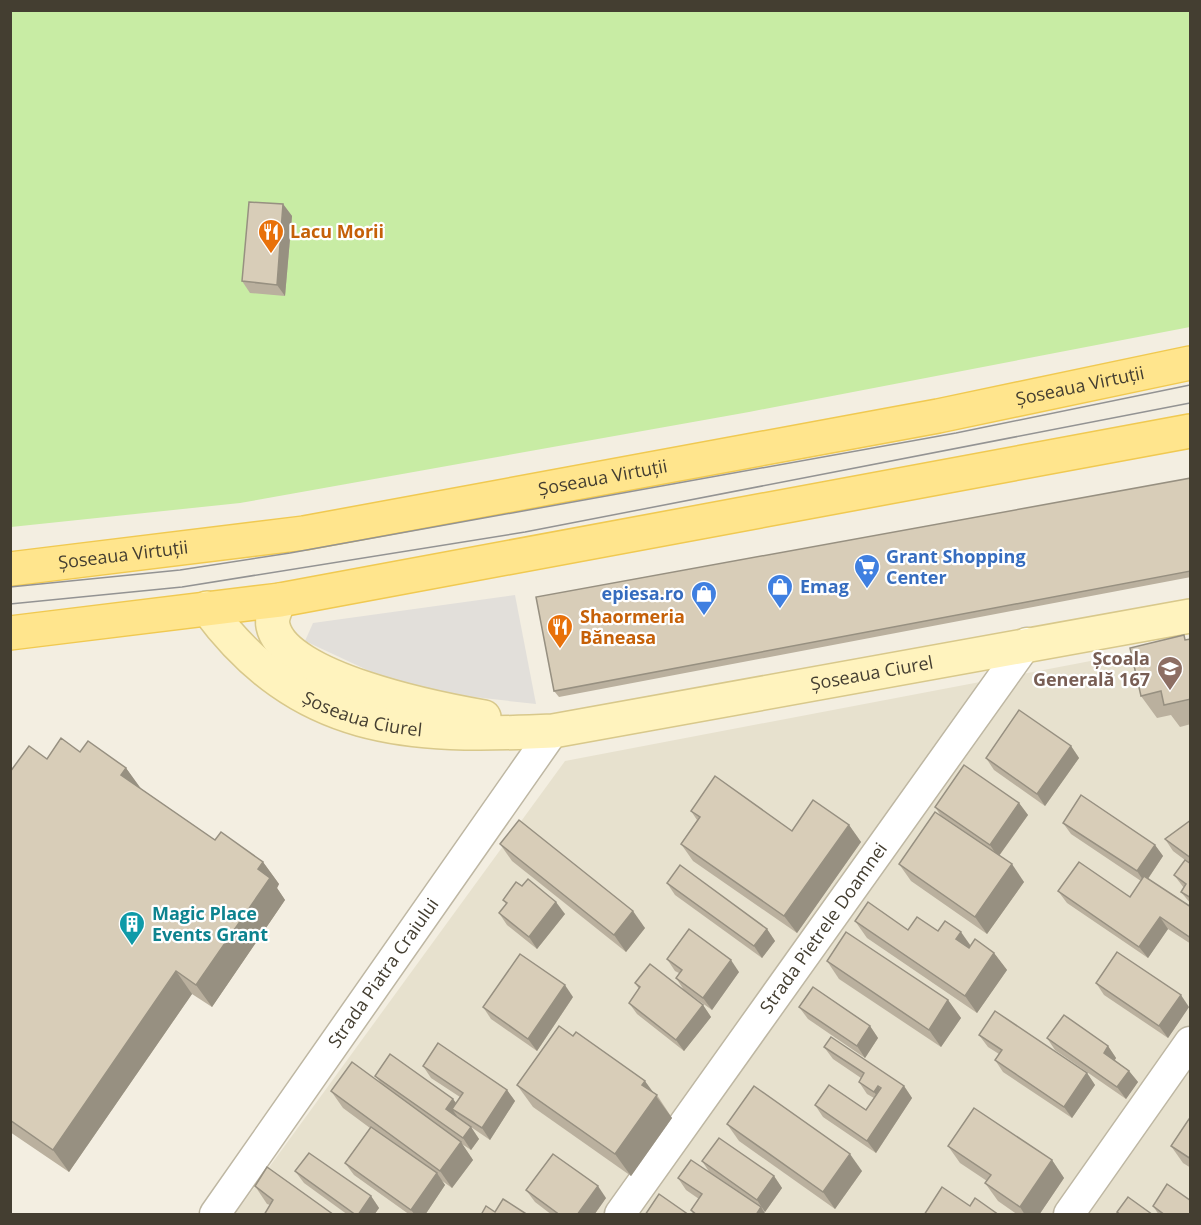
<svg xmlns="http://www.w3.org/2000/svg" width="1201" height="1225" viewBox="0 0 1201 1225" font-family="'Open Sans',sans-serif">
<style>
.residential{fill:#e7e1ce}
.green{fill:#c8eca4}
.parking{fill:#e2dfda}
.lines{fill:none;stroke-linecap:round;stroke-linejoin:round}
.street-casing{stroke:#beb7a3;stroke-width:33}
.secondary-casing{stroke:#d8c88b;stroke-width:36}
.primary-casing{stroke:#f0c951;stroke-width:36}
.street{stroke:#fff;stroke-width:30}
.secondary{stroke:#fff3be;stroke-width:33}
.primary{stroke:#ffe58d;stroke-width:33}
.tram{stroke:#939393;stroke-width:1.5}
.wall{fill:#bab09e}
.shaded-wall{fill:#979081}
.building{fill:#d8cdb8;stroke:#979081;stroke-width:1.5}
.labels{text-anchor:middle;stroke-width:4.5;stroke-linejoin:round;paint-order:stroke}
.food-label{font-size:18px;font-weight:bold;fill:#c56008;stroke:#fff;text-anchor:start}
.street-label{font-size:18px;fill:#443e31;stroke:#fff}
.shop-label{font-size:18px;font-weight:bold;fill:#366cbe;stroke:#fff;text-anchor:start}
.education-label{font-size:18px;font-weight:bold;fill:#785e54;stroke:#fff;text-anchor:end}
.culture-label{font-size:18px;font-weight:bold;fill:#0d838f;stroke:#fff;text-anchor:start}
</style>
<rect width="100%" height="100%" fill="#f3eee1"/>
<path class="residential" d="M1190 642V1214H235L565 761Z"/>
<path class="green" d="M10 11H1190V327L749 412 240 503 11 527Z"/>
<path class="parking" d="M515 595 536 704 410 690 305 641 313 623Z"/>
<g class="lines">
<defs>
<g id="street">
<path id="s1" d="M215 1214 553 731"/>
<path id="s2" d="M620 1214 1027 643"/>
<path d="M1069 1214 1190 1042"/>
</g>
<g id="secondary">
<path d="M280 600C276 608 271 617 273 626 284 679 438 709 484 717"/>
<path id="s3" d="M207 608C300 734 408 738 553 731L1190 616"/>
</g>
<g id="primary">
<path id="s4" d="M10 569 304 533 938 416 1190 363"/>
<path d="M10 633 280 600 1190 431"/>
</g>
</defs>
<use href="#street" class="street-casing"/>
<use href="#secondary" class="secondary-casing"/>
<use href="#primary" class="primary-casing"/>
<use href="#street" class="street"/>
<use href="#secondary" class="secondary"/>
<use href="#primary" class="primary"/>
<g class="tram">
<path d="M10 587 180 570 290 553 956 433 1190 385"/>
<path d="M10 604 182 587 525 532 1190 403"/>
</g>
</g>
<g class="wall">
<path d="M283 204 292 216 285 296 250 293 242 281Z"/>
<path d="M1191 478V577L559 697 554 691Z"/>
<path d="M1191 639V724L1180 727 1171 715 1157 718 1141 696 1187 640Z"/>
<path d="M1071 746 1079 758 1045 806 994 770 986 758Z"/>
<path d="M80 752 126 768 140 788 215 840 263 862 279 884 277 888 285 900 212 1007 192 994 69 1172 10 1132V772L47 759Z"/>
<path d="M1019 803 1028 815 999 856 1024 882 987 934 911 881 899 864 941 816 935 807Z"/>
<path d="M691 811 792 831 849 825 861 842 797 933 693 861 681 844 697 820Z"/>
<path d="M1191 820V904L1181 892 1184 888 1174 875 1185 860 1173 851 1165 839Z"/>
<path d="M1063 823 1155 845 1163 856 1148 879 1191 907V944L1168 929 1148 958 1067 903 1058 891 1130 897 1141 881 1071 834Z"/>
<path d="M500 844 645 928 626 952 512 861Z"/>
<path d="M667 883 767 929 775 941 762 958 675 895Z"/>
<path d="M522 886 565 914 537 949 507 925 499 913 506 904 503 900Z"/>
<path d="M855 921 908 930 938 931 971 946 994 953 1007 970 977 1013 867 938Z"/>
<path d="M667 959 739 972 712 1010 684 990 676 978 679 973 675 971Z"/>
<path d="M827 961 948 1000 961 1018 941 1047 839 979Z"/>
<path d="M635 983 703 1005 711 1017 684 1051 637 1014 629 1003 639 989Z"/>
<path d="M1096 983 1189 1007 1168 1038 1104 995Z"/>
<path d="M573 997 537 1051 491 1019 483 1007Z"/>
<path d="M799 1007 870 1026 878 1038 865 1058 808 1019Z"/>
<path d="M979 1035 1087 1073 1095 1085 1072 1118 1003 1072 995 1060 999 1054 988 1047Z"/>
<path d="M1047 1038 1108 1046 1116 1058 1115 1060 1129 1071 1138 1082 1126 1099 1055 1050Z"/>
<path d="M824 1047 904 1086 912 1098 876 1153 823 1117 815 1105 866 1110 874 1098 867 1094 859 1082 861 1078 833 1059Z"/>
<path d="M423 1066 507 1090 515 1101 490 1140 471 1127 479 1139 471 1150 462 1144 473 1160 452 1188 441 1180 445 1185 425 1215H410L354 1175 345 1163 370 1128 343 1108 331 1091 381 1083 375 1076 453 1099 456 1103 460 1097 431 1078Z"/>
<path d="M517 1085 654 1093 657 1095 672 1118 631 1176 533 1107Z"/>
<path d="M1191 1116V1168L1183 1163 1171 1146Z"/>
<path d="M727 1124 862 1171 835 1209 739 1141Z"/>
<path d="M948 1146 1052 1160 1064 1178 1039 1215H1018L998 1201 985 1183 987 1181 960 1163Z"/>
<path d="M702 1161 774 1176 782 1188 765 1212 763 1210 766 1215H694L691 1210 699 1199 686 1190 678 1178 710 1173Z"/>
<path d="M295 1171 371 1196 379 1208 374 1215H348L304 1183Z"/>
<path d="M255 1186 334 1215 270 1205 267 1204Z"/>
<path d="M526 1190 606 1198 594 1215H552L535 1202Z"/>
<path d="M1153 1206 1191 1215H1159Z"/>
</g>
<g class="shaded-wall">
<path d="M283 204 292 216 285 296 277 285Z"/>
<path d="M1071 746 1079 758 1045 806 1037 794Z"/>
<path d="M126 768 142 790 121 775Z"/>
<path d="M1019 803 1028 815 998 857 990 845Z"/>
<path d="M849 825 861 842 797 933 784 916Z"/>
<path d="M1155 845 1163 856 1145 883 1137 871Z"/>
<path d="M263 862 279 884 277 888 285 900 212 1007 196 985 258 869Z"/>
<path d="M1012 864 1024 882 987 934 975 917Z"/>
<path d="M556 902 565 914 537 949 529 937Z"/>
<path d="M633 911 645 928 626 952 614 935Z"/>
<path d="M1160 917 1168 929 1148 958 1139 947Z"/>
<path d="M767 929 775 941 762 958 754 946Z"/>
<path d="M961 932 973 949 968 957 956 939Z"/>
<path d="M994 953 1007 970 977 1013 965 996Z"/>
<path d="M731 960 739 972 712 1010 703 998Z"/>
<path d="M176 971 192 994 69 1172 53 1150Z"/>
<path d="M565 985 573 997 537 1051 528 1039Z"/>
<path d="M1181 995 1189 1007 1168 1038 1159 1026Z"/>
<path d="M948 1000 961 1018 941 1047 929 1030Z"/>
<path d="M703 1005 711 1017 684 1051 676 1040Z"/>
<path d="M870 1026 878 1038 865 1058 857 1046Z"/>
<path d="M1108 1046 1116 1058 1112 1064 1104 1053Z"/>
<path d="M1129 1071 1138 1082 1126 1099 1117 1087Z"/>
<path d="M1087 1073 1095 1085 1072 1118 1064 1107Z"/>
<path d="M645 1081 672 1118 631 1176 615 1154 642 1085Z"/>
<path d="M878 1086 886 1098 883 1104 874 1092Z"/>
<path d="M904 1086 912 1098 876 1153 867 1141Z"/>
<path d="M507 1090 515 1101 490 1140 482 1128Z"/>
<path d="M453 1099 461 1110 452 1109 457 1116 454 1121 446 1109Z"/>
<path d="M471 1127 479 1139 471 1150 463 1138Z"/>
<path d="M461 1142 473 1160 452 1188 440 1171Z"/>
<path d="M850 1154 862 1171 835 1209 823 1192Z"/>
<path d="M1052 1160 1064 1178 1039 1215H1025L1020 1207Z"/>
<path d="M437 1173 445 1185 425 1215H415L411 1210Z"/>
<path d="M774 1176 782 1188 765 1212 757 1200Z"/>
<path d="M598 1186 606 1198 594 1215H577Z"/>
<path d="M371 1196 379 1208 374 1215H358Z"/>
<path d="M761 1207 766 1215H756Z"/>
</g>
<g class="building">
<path d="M249 202 283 204 277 285 242 281Z"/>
<path d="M1191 478V571L554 691 536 597Z"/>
<path d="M1184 635 1185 640 1191 639V699L1164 705 1161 691 1141 696 1130 648Z"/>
<path d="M1019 710 1071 746 1037 794 986 758Z"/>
<path d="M61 738 80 752 88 741 126 768 121 775 215 840 221 832 263 862 258 869 270 878 196 985 176 971 53 1150 10 1120V772L29 746 47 759Z"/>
<path d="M964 765 1019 803 990 845 935 807Z"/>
<path d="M715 776 792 831 813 800 849 825 784 916 681 844 700 817 691 811Z"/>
<path d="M1081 795 1155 845 1137 871 1063 823Z"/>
<path d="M935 812 1012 864 975 917 899 864Z"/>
<path d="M519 820 633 911 614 935 500 844Z"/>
<path d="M1191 820V858L1165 839Z"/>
<path d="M1185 860 1191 864V898L1181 892 1186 884 1174 875Z"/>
<path d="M1079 862 1130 897 1144 876 1191 907V938L1160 917 1139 947 1058 891Z"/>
<path d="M680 865 767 929 754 946 667 883Z"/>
<path d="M528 879 556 902 529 937 499 913 507 903 503 900 516 882 522 886Z"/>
<path d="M868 902 908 930 917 917 938 931 945 921 961 932 956 939 969 948 975 939 994 953 965 996 855 921Z"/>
<path d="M689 929 731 960 703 998 676 978 682 970 667 959Z"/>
<path d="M846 932 948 1000 929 1030 827 961Z"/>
<path d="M1117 952 1181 995 1159 1026 1096 983Z"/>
<path d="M520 954 565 985 528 1039 483 1007Z"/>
<path d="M650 964 703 1005 676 1040 629 1003 640 987 635 983Z"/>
<path d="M813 987 870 1026 857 1046 799 1007Z"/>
<path d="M995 1011 1087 1073 1064 1107 995 1060 1002 1050 979 1035Z"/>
<path d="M1064 1015 1108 1046 1104 1053 1129 1071 1117 1087 1047 1038Z"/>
<path d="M559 1026 573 1036 576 1032 645 1081 642 1085 657 1095 615 1154 517 1085Z"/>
<path d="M831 1037 904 1086 867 1141 815 1105 829 1085 866 1110 881 1088 878 1086 874 1092 859 1082 864 1073 824 1047Z"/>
<path d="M438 1043 507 1090 482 1128 452 1109 463 1093 423 1066Z"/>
<path d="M390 1054 453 1099 446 1109 471 1127 463 1138 375 1076Z"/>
<path d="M352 1062 461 1142 440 1171 331 1091Z"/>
<path d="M754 1086 850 1154 823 1192 727 1124Z"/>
<path d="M974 1108 1052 1160 1020 1207 985 1183 991 1175 948 1146Z"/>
<path d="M1191 1116V1159L1171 1146Z"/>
<path d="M371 1127 437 1173 411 1210 345 1163Z"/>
<path d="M719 1138 774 1176 757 1200 702 1161Z"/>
<path d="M309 1153 371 1196 358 1215H356L295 1171Z"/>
<path d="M553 1154 598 1186 577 1215H560L526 1190Z"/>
<path d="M691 1160 761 1207 756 1215H697L691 1210 702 1194 678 1178Z"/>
<path d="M267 1167 334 1215H264L273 1200 255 1186Z"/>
<path d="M1167 1184 1191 1201V1215H1165L1153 1206Z"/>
<path d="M942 1187 970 1206 975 1198 999 1215H924Z"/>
<path d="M659 1194 689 1215H645Z"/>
<path d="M1128 1197 1153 1215H1121L1117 1212Z"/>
<path d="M503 1199 528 1215H481L486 1206 495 1212Z"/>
</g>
<defs>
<symbol id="restaurant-pin" viewBox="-11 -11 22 30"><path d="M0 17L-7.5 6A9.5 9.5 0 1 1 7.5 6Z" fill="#e8710a" stroke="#fff"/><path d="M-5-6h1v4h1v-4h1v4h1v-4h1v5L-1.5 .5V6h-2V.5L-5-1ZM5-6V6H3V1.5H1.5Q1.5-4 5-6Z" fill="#fff"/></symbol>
<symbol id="supermarket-pin" viewBox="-11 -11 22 30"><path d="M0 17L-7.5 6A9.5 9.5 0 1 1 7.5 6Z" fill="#3f7fe0" stroke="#fff"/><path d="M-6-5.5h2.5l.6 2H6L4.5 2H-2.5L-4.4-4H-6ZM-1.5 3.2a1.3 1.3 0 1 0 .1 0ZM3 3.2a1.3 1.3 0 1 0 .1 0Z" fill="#fff"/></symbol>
<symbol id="shop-pin" viewBox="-11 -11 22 30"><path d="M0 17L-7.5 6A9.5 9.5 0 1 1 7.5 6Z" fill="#3f7fe0" stroke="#fff"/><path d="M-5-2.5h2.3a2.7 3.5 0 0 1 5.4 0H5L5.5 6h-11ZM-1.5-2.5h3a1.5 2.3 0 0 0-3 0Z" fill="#fff"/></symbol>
<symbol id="school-pin" viewBox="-11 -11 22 30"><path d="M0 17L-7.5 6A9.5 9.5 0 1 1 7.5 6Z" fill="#8d6e63" stroke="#fff"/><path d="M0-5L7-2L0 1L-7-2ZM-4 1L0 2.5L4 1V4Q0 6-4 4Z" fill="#fff"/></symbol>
<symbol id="building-pin" viewBox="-11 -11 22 30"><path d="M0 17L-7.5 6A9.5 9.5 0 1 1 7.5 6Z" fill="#0f9aa8" stroke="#fff"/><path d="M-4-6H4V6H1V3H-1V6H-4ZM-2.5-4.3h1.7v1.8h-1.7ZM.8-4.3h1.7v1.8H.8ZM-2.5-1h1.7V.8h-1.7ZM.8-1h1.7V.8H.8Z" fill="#fff"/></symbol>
</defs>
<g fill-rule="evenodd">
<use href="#restaurant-pin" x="256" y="217" width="30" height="40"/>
<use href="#supermarket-pin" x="852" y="552" width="30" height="40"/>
<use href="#shop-pin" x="765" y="572" width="30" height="40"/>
<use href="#shop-pin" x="689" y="579" width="30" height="40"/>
<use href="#restaurant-pin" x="545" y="612" width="30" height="40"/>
<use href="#school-pin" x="1155" y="654" width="30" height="40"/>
<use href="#building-pin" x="117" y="909" width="30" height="40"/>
</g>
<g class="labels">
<g class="food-label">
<text x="290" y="238">Lacu Morii</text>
<text x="580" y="623">Shaormeria<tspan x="580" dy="21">Băneasa</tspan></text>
</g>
<g class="street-label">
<text dy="6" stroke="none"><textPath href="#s4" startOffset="1086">Șoseaua Virtuții</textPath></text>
<text dy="6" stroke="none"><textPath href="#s4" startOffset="600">Șoseaua Virtuții</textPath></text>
<text dy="6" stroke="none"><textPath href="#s4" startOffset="114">Șoseaua Virtuții</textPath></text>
<text dy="6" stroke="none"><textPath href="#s3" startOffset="711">Șoseaua Ciurel</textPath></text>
<text dy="6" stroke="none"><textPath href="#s3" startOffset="194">Șoseaua Ciurel</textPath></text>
<text dy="6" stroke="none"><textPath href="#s2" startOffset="351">Strada Pietrele Doamnei</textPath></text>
<text dy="6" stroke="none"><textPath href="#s1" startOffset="294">Strada Piatra Craiului</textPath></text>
</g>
<g class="shop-label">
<text x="886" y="563">Grant Shopping<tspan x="886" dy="21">Center</tspan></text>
<text x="800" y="593">Emag</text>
<text x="684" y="600" text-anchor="end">epiesa.ro</text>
</g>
<g class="education-label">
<text x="1150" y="665">Școala<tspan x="1150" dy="21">Generală 167</tspan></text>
</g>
<g class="culture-label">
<text x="152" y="920">Magic Place<tspan x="152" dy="21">Events Grant</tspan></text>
</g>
</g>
<rect width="1201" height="1225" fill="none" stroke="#443e31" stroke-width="24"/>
</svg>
